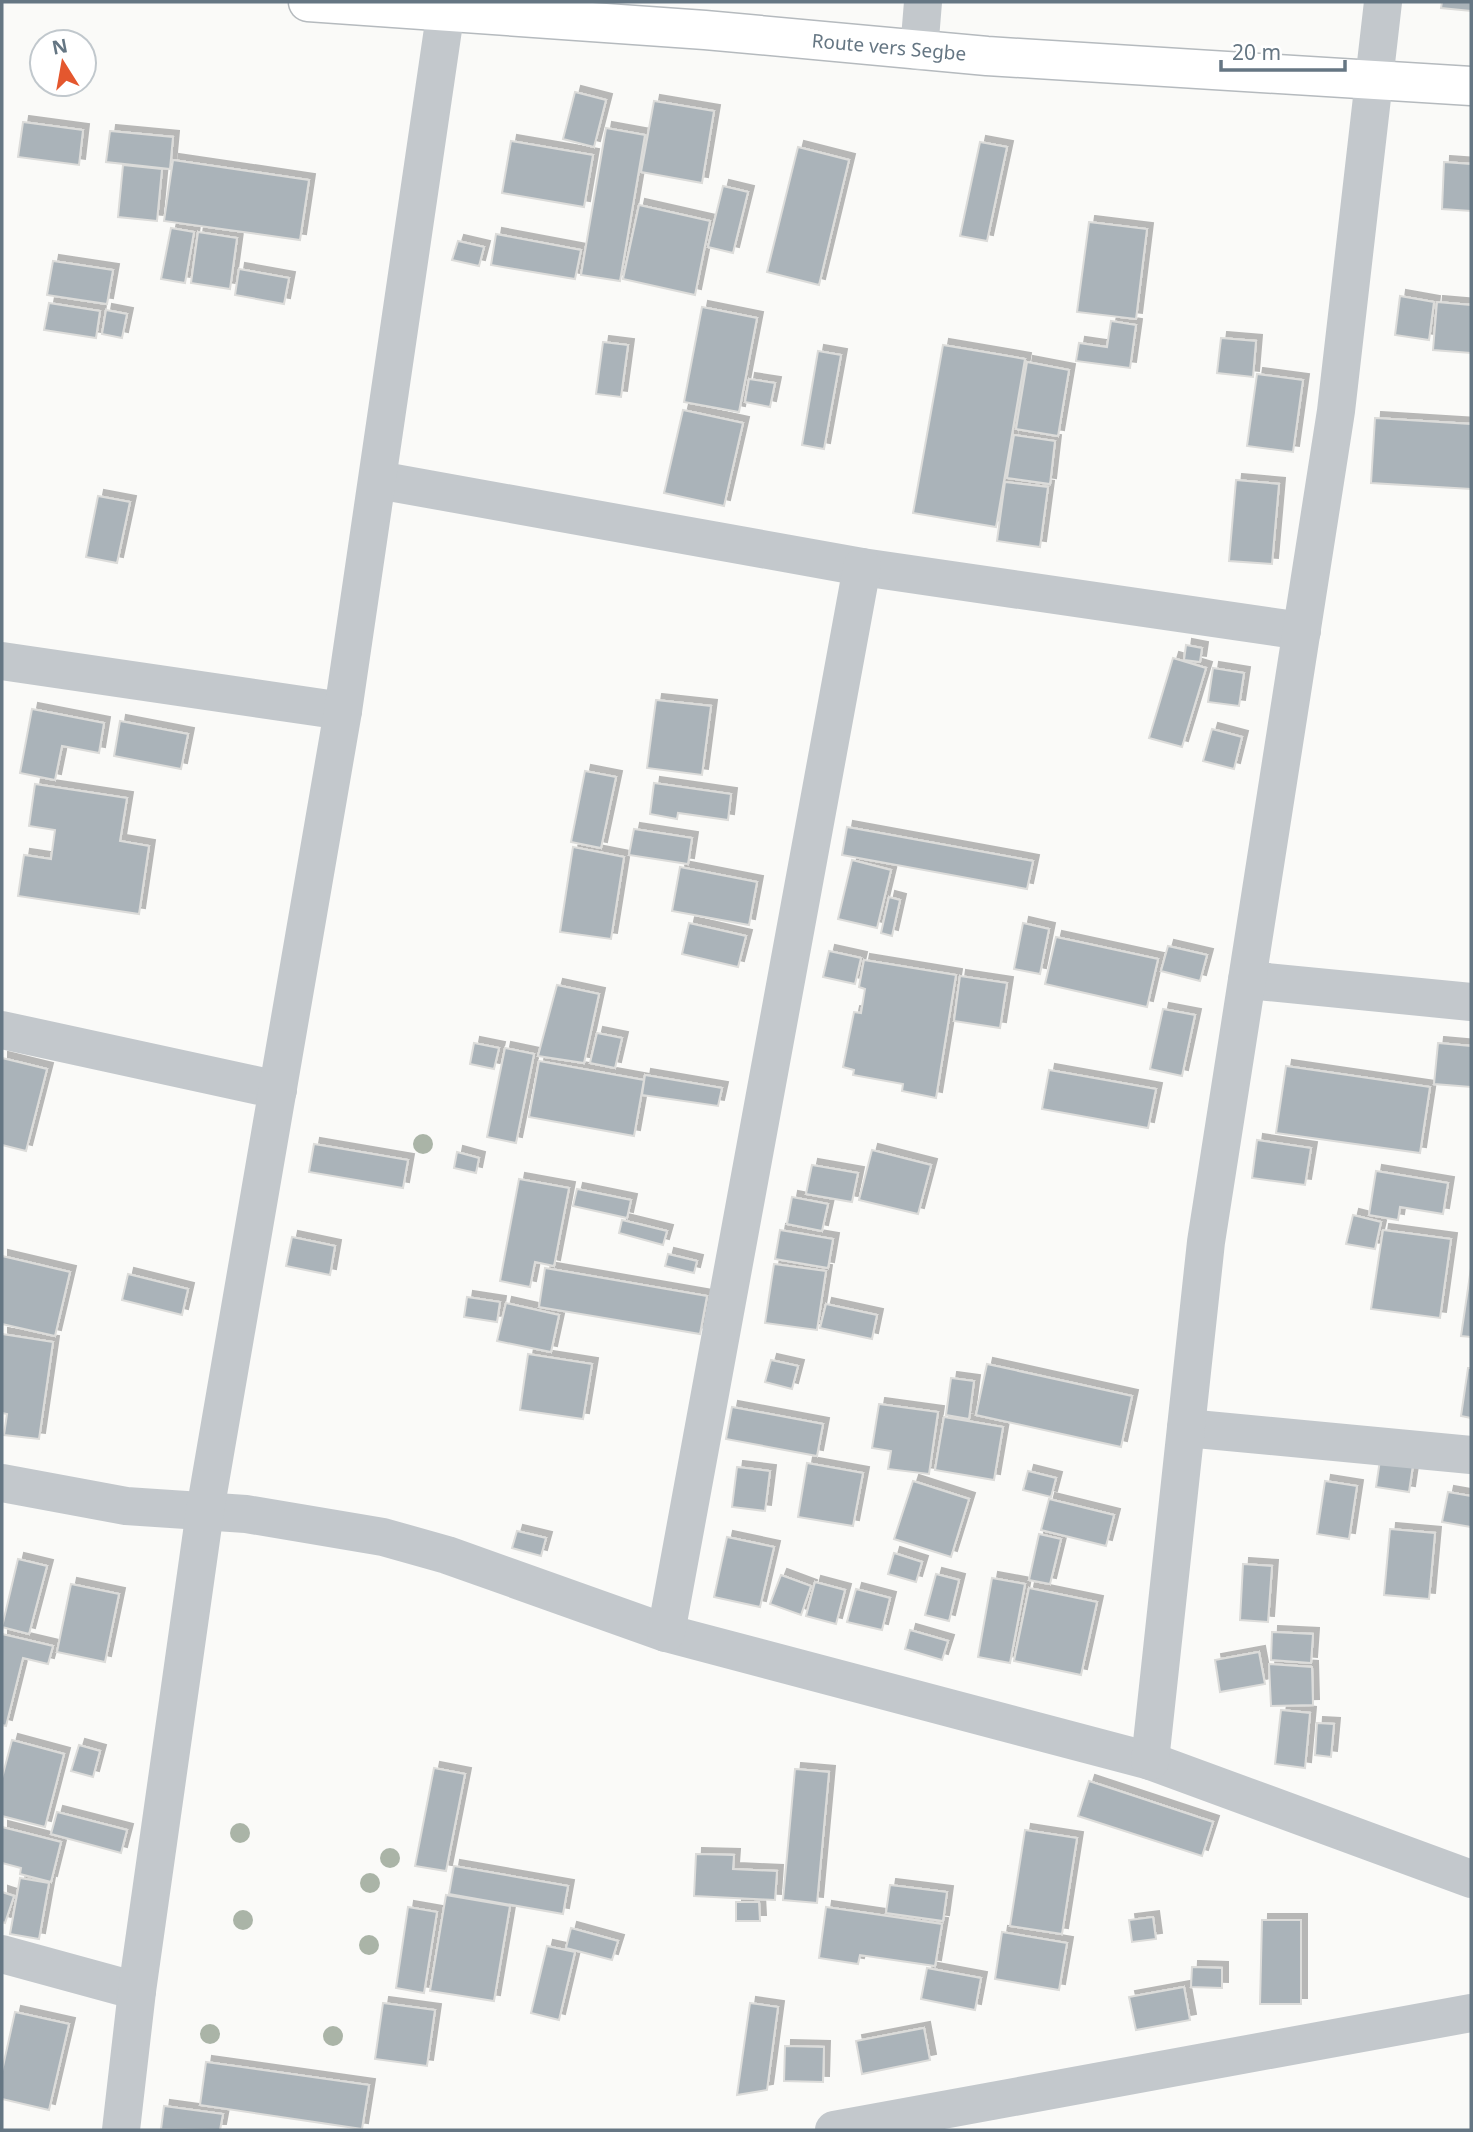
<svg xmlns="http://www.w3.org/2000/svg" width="1473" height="2132" viewBox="0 0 1473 2132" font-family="'Noto Sans',sans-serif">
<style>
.building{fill:#aab3b9;stroke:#dcdcda;stroke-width:2;filter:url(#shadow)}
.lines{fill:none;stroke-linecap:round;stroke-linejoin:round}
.major-casing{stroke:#b5babe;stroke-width:41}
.minor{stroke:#c3c8cc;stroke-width:38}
.major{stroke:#fff;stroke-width:38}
.tree{fill:#aab4a7}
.labels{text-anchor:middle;stroke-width:7;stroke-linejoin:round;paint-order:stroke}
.street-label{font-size:19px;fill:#657683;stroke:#fff}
</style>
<defs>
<filter id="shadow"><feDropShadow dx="6" dy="-6" stdDeviation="0" flood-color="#0004"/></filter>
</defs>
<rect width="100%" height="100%" fill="#fafaf8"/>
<g class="building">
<path d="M1442 2H1471V11L1441 8Z"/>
<path d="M575 92 606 100 594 147 563 139Z"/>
<path d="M654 101 714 111 702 183 641 172Z"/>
<path d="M23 122 83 130 79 165 18 157Z"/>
<path d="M606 128 645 135 620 281 581 275Z"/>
<path d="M110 131 173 137 170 169 106 162Z"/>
<path d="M511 141 593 155 584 207 502 193Z"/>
<path d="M980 142 1007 147 987 241 960 236Z"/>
<path d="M798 147 849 160 819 285 767 272Z"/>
<path d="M173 160 309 180 300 240 164 221Z"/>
<path d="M1444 162 1471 164V211L1442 209Z"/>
<path d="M123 165 162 169 157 221 118 217Z"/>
<path d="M723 186 748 192 733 253 708 247Z"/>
<path d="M639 205 710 221 695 295 623 279Z"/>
<path d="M1089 222 1147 229 1136 319 1077 312Z"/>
<path d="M171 228 194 232 185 283 161 279Z"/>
<path d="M198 232 237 238 230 289 191 283Z"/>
<path d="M496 234 581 250 575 279 491 265Z"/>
<path d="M458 241 484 247 479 266 452 260Z"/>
<path d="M53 261 113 270 107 304 47 295Z"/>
<path d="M239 269 289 278 284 304 235 295Z"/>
<path d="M1400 296 1434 302 1429 340 1395 335Z"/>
<path d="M1437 302 1471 305V353L1433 350Z"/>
<path d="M49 303 100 311 96 338 44 330Z"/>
<path d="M702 307 757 318 739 412 684 402Z"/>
<path d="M106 310 127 314 122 338 102 334Z"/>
<path d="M1111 321 1136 325 1130 368 1076 361 1079 343 1107 347Z"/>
<path d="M1221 338 1256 341 1253 377 1217 373Z"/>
<path d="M603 342 628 345 621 397 596 394Z"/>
<path d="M943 345 1025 359 996 527 913 513Z"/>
<path d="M818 351 841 355 824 449 802 445Z"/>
<path d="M1027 362 1069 370 1058 436 1016 429Z"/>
<path d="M1257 374 1303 380 1293 452 1247 446Z"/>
<path d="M749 379 775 383 770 407 745 402Z"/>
<path d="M683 410 743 423 724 506 664 493Z"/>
<path d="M1375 418 1471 424V489L1371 483Z"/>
<path d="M1014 435 1055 441 1050 484 1007 478Z"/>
<path d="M1236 480 1279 484 1272 564 1229 561Z"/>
<path d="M1005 482 1048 487 1040 547 997 541Z"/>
<path d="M98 496 130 502 117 563 86 557Z"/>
<path d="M1186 645 1202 648 1200 662 1184 660Z"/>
<path d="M1173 658 1206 668 1182 747 1149 738Z"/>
<path d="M1213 668 1244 673 1239 706 1208 702Z"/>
<path d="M656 700 711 706 702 775 647 768Z"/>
<path d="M32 709 104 723 99 753 62 746 55 780 20 773Z"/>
<path d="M120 721 188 734 181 769 114 756Z"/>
<path d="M1212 729 1242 737 1234 769 1203 761Z"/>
<path d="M585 771 616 777 601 848 571 842Z"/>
<path d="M654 783 731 794 728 820 678 813 677 819 650 814Z"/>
<path d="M35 784 127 798 120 841 149 846 139 914 18 896 24 855 51 859 55 830 29 826Z"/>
<path d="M847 827 1033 861 1027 889 842 855Z"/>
<path d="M634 829 692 838 688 864 629 855Z"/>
<path d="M573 847 624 857 611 939 560 932Z"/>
<path d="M852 860 891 870 877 928 838 919Z"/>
<path d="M680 867 757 882 749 925 672 911Z"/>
<path d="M889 897 900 900 892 936 881 933Z"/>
<path d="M689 923 746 936 738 967 682 954Z"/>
<path d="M1023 923 1049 929 1040 974 1014 969Z"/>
<path d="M1056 937 1158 959 1147 1007 1045 984Z"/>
<path d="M1168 946 1207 955 1200 981 1161 971Z"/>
<path d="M829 951 861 958 855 984 823 977Z"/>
<path d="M864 960 956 975 936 1098 902 1091 903 1084 853 1075 854 1070 843 1067 854 1012 861 1013 865 989 859 987Z"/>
<path d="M960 976 1007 983 1000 1028 954 1021Z"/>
<path d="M557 985 599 994 584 1063 538 1056Z"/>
<path d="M1163 1009 1195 1015 1182 1076 1150 1069Z"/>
<path d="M597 1033 622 1038 615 1068 590 1063Z"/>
<path d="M474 1043 499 1048 494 1069 470 1064Z"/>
<path d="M1438 1043 1471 1046V1087L1434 1084Z"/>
<path d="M505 1048 534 1054 516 1143 487 1137Z"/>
<path d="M2 1058 47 1069 26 1151 2 1145Z"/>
<path d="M539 1061 644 1080 634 1136 529 1117Z"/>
<path d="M1286 1066 1430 1087 1420 1153 1276 1133Z"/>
<path d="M1049 1070 1156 1089 1148 1128 1042 1109Z"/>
<path d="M645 1075 722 1088 718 1106 642 1095Z"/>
<path d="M1257 1140 1311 1148 1305 1185 1252 1178Z"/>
<path d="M314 1144 408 1160 403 1188 309 1172Z"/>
<path d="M872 1150 931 1165 918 1214 859 1200Z"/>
<path d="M457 1152 479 1158 476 1173 454 1168Z"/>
<path d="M812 1165 858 1173 852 1202 806 1194Z"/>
<path d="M1376 1171 1448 1183 1443 1214 1400 1207 1398 1220 1369 1215Z"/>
<path d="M519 1179 569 1188 554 1266 535 1262 530 1287 500 1281Z"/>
<path d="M577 1189 631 1200 627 1218 573 1206Z"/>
<path d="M792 1197 828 1204 822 1231 787 1224Z"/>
<path d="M1353 1215 1381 1222 1375 1249 1346 1244Z"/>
<path d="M622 1220 667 1231 663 1245 619 1233Z"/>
<path d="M780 1230 833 1239 828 1268 775 1259Z"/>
<path d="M1383 1230 1451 1239 1440 1318 1371 1309Z"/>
<path d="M292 1237 335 1246 330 1275 286 1266Z"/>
<path d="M668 1254 697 1261 694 1273 665 1266Z"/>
<path d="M2 1256 70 1272 55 1336 2 1324Z"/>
<path d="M774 1264 826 1271 817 1330 765 1323Z"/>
<path d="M545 1268 707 1296 700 1334 539 1307Z"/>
<path d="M1471 1268V1337L1461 1336Z"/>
<path d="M128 1274 188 1289 182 1315 122 1300Z"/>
<path d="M467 1297 500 1302 497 1322 464 1317Z"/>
<path d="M506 1303 559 1315 551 1352 497 1341Z"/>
<path d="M826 1304 877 1315 872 1339 820 1328Z"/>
<path d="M2 1334 53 1342 39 1439 4 1435 7 1414 2 1413Z"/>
<path d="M528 1354 592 1364 583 1419 520 1410Z"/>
<path d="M771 1360 798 1366 792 1389 765 1382Z"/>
<path d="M987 1364 1132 1396 1121 1447 976 1415Z"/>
<path d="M1468 1368H1471V1418L1461 1416Z"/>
<path d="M951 1378 974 1381 969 1419 946 1415Z"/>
<path d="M879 1404 938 1412 929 1474 888 1469 891 1451 872 1448Z"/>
<path d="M732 1407 823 1424 817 1456 726 1439Z"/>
<path d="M944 1417 1003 1427 994 1480 935 1470Z"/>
<path d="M1380 1460 1413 1465 1409 1492 1376 1487Z"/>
<path d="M807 1463 863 1473 853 1526 798 1517Z"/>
<path d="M737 1467 770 1471 765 1511 732 1507Z"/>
<path d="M1028 1471 1056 1478 1051 1497 1023 1490Z"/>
<path d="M913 1481 969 1499 951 1557 894 1539Z"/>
<path d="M1325 1481 1357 1486 1349 1539 1317 1534Z"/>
<path d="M1448 1492 1471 1496V1527L1442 1522Z"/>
<path d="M1049 1499 1114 1515 1106 1546 1041 1530Z"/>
<path d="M1390 1529 1435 1533 1429 1599 1384 1595Z"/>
<path d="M517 1531 546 1538 541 1556 512 1548Z"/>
<path d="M1039 1534 1061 1539 1050 1584 1029 1580Z"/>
<path d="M727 1537 774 1547 760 1607 714 1597Z"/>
<path d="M894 1553 922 1562 916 1582 888 1574Z"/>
<path d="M18 1559 47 1566 29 1634 2 1627Z"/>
<path d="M1243 1564 1272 1566 1268 1622 1240 1620Z"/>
<path d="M936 1574 959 1580 949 1621 925 1615Z"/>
<path d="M781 1575 811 1586 801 1615 770 1604Z"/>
<path d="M992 1578 1025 1584 1010 1663 978 1657Z"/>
<path d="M815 1582 845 1590 836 1624 806 1616Z"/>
<path d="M71 1584 119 1594 105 1662 57 1652Z"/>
<path d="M1029 1588 1097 1602 1081 1675 1014 1661Z"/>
<path d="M856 1589 890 1598 882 1630 847 1622Z"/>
<path d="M910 1630 948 1641 942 1660 905 1649Z"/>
<path d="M1272 1632 1313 1634 1311 1663 1271 1660Z"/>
<path d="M2 1634 53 1646 48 1664 23 1658 6 1726 2 1725Z"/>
<path d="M1259 1652 1265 1684 1220 1692 1215 1660Z"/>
<path d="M1269 1664 1312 1667 1313 1705 1271 1706Z"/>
<path d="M1281 1710 1310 1713 1305 1768 1275 1764Z"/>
<path d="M1317 1723 1334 1724 1331 1757 1315 1755Z"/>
<path d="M12 1740 64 1754 45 1827 2 1816V1778Z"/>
<path d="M79 1745 100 1751 93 1777 71 1771Z"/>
<path d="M434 1768 465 1774 446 1871 415 1866Z"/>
<path d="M795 1769 829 1772 817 1903 783 1900Z"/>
<path d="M1089 1781 1213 1822 1202 1856 1078 1816Z"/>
<path d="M57 1812 127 1830 121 1853 51 1834Z"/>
<path d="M2 1827 61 1842 51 1882 20 1874 21 1868 2 1863Z"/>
<path d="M1025 1830 1077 1838 1062 1934 1010 1926Z"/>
<path d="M696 1854 734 1855 733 1869 777 1871 775 1900 694 1896Z"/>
<path d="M454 1866 568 1886 563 1914 449 1894Z"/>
<path d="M20 1878 49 1883 39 1939 10 1934Z"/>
<path d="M890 1885 947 1892 943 1921 886 1913Z"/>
<path d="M2 1892 14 1896 5 1923 2 1922Z"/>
<path d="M446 1895 510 1906 494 2001 430 1991Z"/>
<path d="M736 1902H759L760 1921H736Z"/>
<path d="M408 1907 437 1912 424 1993 396 1988Z"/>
<path d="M826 1907 942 1924 935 1966 860 1955 858 1964 819 1958Z"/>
<path d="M1153 1917 1156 1939 1132 1942 1129 1920Z"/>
<path d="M1262 1920H1301V2004H1260Z"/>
<path d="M571 1928 618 1941 612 1960 566 1948Z"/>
<path d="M1002 1932 1067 1943 1059 1990 995 1979Z"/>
<path d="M547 1946 575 1952 559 2020 531 2013Z"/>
<path d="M1192 1967 1222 1968V1988L1191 1987Z"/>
<path d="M927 1968 981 1978 975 2010 921 1999Z"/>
<path d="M1184 1987 1190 2020 1136 2030 1129 1997Z"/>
<path d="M383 2003 435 2010 427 2066 375 2059Z"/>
<path d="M750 2003 778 2007 767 2090 737 2095Z"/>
<path d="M15 2012 69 2024 49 2110 2 2099V2071Z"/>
<path d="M924 2028 930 2060 862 2074 856 2041Z"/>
<path d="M785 2046 824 2047 823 2082 784 2081Z"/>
<path d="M206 2062 369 2085 362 2129 200 2105Z"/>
<path d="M164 2106 223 2114 220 2130 161 2129Z"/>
</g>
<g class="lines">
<defs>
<path id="major" d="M308 2 705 30 987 56 1471 86"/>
</defs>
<use href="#major" class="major-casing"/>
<g class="minor">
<path d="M919 51 923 2"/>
<path d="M378 480 862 567 1302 631"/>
<path d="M2 661 343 711"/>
<path d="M1247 980 1471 1002"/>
<path d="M2 1030 278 1090"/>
<path d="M1186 1428 1471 1455"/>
<path d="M2 1483 126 1506 246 1514 383 1537 447 1555 666 1633 1150 1761 1471 1879"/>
<path d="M666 1633 862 567"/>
<path d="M1150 1761 1206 1242 1336 411 1383 2"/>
<path d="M2 1954 137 1991"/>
<path d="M121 2130 137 1991 205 1511 343 711 447 2"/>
<path d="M834 2130 1471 2013"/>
</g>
<use href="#major" class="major"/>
</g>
<g class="tree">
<circle cx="423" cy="1144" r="10"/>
<circle cx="240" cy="1833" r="10"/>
<circle cx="390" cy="1858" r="10"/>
<circle cx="370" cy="1883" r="10"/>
<circle cx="243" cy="1920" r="10"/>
<circle cx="369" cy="1945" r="10"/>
<circle cx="210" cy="2034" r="10"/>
<circle cx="333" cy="2036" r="10"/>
</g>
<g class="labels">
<g class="street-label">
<text transform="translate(889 47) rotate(5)" y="7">Route vers Segbe</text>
</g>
</g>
<rect width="1473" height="2132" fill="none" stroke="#657683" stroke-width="7"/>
<g transform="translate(63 63) rotate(349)"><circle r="33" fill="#ffffff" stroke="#c1c8cd" stroke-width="2"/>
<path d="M0-5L12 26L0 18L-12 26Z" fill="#e4572e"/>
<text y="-10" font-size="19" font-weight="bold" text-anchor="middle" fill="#657683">N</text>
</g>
<path d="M1221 60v10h124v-10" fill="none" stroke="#657683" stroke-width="3.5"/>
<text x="1232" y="60" font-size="21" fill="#657683" stroke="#ffffff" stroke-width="5" paint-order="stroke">20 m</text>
</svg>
